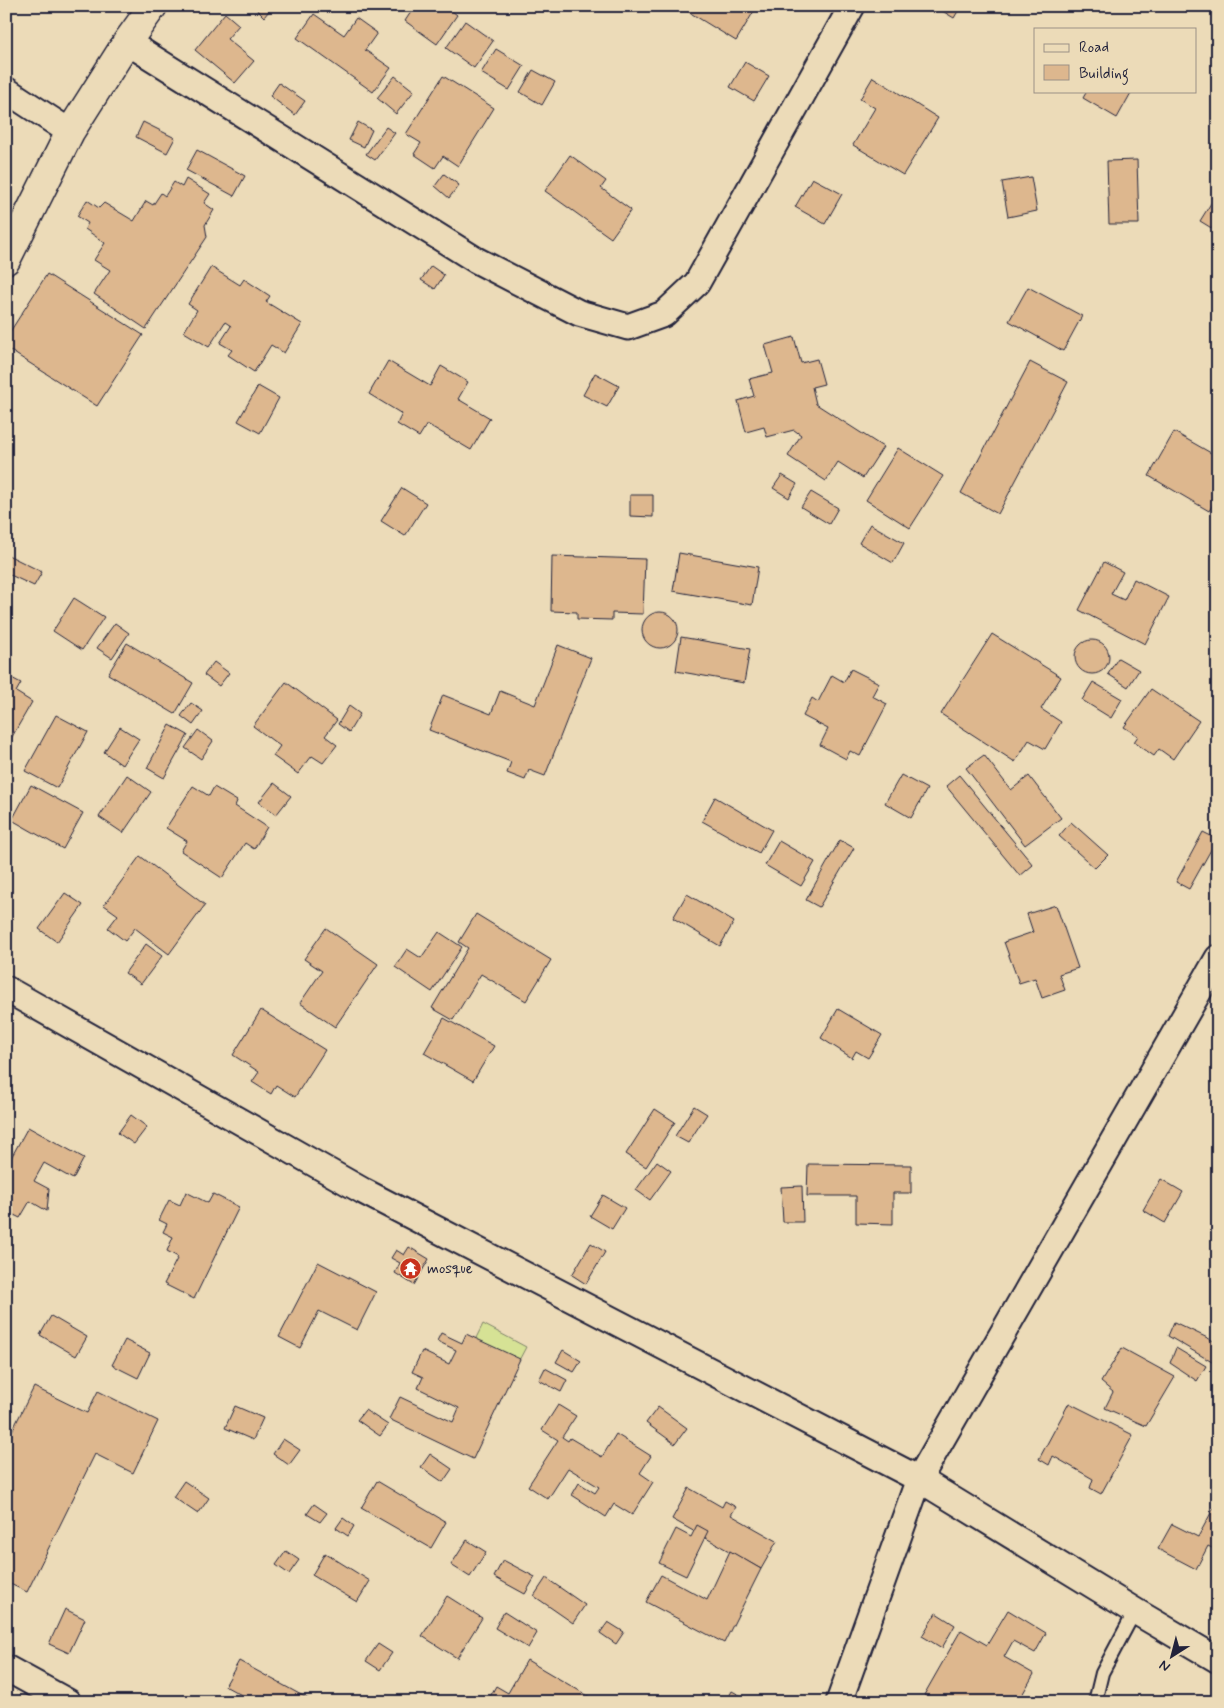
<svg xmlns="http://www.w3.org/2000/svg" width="1224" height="1708" viewBox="0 0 1224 1708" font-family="Mynerve,sans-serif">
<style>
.green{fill:#d6e295;stroke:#7c8268}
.building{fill:#ddb78e;stroke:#22223b}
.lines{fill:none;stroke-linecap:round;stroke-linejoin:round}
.lane-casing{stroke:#22223b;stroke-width:16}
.street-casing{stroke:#22223b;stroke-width:29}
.secondary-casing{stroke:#22223b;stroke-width:31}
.lane{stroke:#ecdbb8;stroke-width:12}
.street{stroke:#ecdbb8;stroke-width:25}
.secondary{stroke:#ecdbb8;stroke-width:28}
.labels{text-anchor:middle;stroke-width:4;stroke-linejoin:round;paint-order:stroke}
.poi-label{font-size:15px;fill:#22223b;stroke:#ecdbb8;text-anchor:start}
</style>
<rect width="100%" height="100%" fill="#ecdbb8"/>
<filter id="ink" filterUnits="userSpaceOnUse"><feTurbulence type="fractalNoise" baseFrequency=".02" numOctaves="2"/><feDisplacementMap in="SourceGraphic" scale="10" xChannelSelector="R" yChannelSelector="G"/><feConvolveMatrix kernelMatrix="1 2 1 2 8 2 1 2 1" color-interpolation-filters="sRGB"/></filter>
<g filter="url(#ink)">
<path class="green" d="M483 1324 526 1347 516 1366 473 1344Z"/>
<g class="building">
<path d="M253 6H273L264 17Z"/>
<path d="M415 6H446L457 15 437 44 405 21Z"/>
<path d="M679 6H757L736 41Z"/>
<path d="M934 6H961L954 18Z"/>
<path d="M225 13 239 25 227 39 254 61 235 83 195 50Z"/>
<path d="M314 14 344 35 356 18 377 33 365 50 391 68 373 92 297 38Z"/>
<path d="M465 21 493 41 474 68 446 48Z"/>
<path d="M496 49 524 66 509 90 481 73Z"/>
<path d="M745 62 769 76 754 101 730 87Z"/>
<path d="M533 70 555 82 542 105 520 92Z"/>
<path d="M395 76 414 91 396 114 377 98Z"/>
<path d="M443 76 494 108 458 166 443 156 435 168 414 154 421 143 406 134Z"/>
<path d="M873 77 938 118 903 175 853 145 875 108 860 99Z"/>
<path d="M279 83 305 101 295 115 270 96Z"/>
<path d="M1087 91H1132L1117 118 1083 98Z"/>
<path d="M143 122 175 138 167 153 136 137Z"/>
<path d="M358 122 372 130 364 147 349 140Z"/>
<path d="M386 127 395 133 375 160 366 154Z"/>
<path d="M197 150 245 176 234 196 186 170Z"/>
<path d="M570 155 606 181 601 188 631 210 611 238 545 191Z"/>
<path d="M1137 160 1139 224H1109L1107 161Z"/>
<path d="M444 174 459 185 449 198 435 186Z"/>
<path d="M1031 177 1037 211 1008 217 1002 182Z"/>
<path d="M812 178 842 194 825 224 795 207Z"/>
<path d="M186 179 210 194 204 203 214 210 205 225 207 237 146 329 94 294 110 270 94 260 105 243 85 229 88 223 77 216 87 200 99 208 104 203 134 221 146 201 153 205 161 193 165 196 174 182 182 187Z"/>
<path d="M1218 192V232L1200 221Z"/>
<path d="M431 266 444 275 435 289 421 280Z"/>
<path d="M211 267 240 285 244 279 270 296 266 302 302 324 284 353 271 345 254 372 228 355 232 350 220 343 231 326 225 322 209 347 184 332 197 310 188 304Z"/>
<path d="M47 274 143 335 97 406 6 348V338Z"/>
<path d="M1028 287 1082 316 1063 351 1009 321Z"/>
<path d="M794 337 801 363 817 359 824 384 812 387 816 404 883 447 863 478 838 462 826 481 788 456 801 435 794 430 767 437 764 427 746 432 738 401 754 396 749 379 773 373 765 345Z"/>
<path d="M388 361 430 386 441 366 468 382 458 399 490 418 471 450 427 424 419 437 397 424 402 414 369 394Z"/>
<path d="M1030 362 1068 382 998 514 961 493Z"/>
<path d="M595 373 619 386 607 407 583 395Z"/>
<path d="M258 386 279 398 260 433 238 421Z"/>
<path d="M1174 432 1218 457V496L1209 511 1149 476Z"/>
<path d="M898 448 943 476 910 528 866 500Z"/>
<path d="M782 475 797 484 789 498 773 488Z"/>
<path d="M402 488 426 503 405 536 381 521Z"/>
<path d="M811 492 838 508 829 524 801 507Z"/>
<path d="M630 495H653V517L630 516Z"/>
<path d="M870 524 904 543 893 563 859 543Z"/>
<path d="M679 553 758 567 752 605 673 591Z"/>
<path d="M6 554 42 572 34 586 6 573Z"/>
<path d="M552 556 645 559 643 614 612 613V620L577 619V612L551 611Z"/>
<path d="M1104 562 1123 572 1111 594 1124 600 1134 579 1169 597 1145 644 1079 610Z"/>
<path d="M74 598 104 617 82 650 53 631Z"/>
<circle cx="660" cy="630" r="18"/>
<path d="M115 623 129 633 112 658 97 648Z"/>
<path d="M992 634 1061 677 1041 709 1061 722 1045 749 1029 740 1015 762 941 714Z"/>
<path d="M681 637 750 649 744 683 676 671Z"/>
<circle cx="1092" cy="657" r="17"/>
<path d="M127 643 193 683 175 714 108 674Z"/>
<path d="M558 645 591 658 545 776 529 770 525 780 507 773 511 762 429 730 443 695 491 714 500 691 535 705Z"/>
<path d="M1118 658 1139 670 1128 687 1108 674Z"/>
<path d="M214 662 229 673 219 686 204 675Z"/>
<path d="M851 669 879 683 872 696 887 704 860 756 850 751 846 759 820 745 828 729 803 716 812 698 818 702 832 675 844 682Z"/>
<path d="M6 675 21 683 16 692 32 702 9 742 6 741Z"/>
<path d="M286 682 337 720 325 736 337 745 323 763 312 756 298 774 273 756 280 746 253 726Z"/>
<path d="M1093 682 1122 699 1111 718 1082 700Z"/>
<path d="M1151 689 1199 721 1173 759 1159 749 1154 756 1134 742 1138 736 1124 727Z"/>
<path d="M191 703 203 711 193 725 181 716Z"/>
<path d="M349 706 360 714 349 732 338 724Z"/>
<path d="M56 715 88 732 57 788 25 771Z"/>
<path d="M170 725 188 735 164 778 147 768Z"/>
<path d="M120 727 139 739 122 765 104 752Z"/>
<path d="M198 730 213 741 201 759 185 748Z"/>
<path d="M984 755 1011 790 1029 776 1061 818 1025 845 966 768Z"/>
<path d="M127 775 151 792 123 833 99 817Z"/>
<path d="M901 775 927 789 911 818 885 803Z"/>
<path d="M959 775 1033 865 1020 876 946 786Z"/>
<path d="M274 783 291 796 276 815 259 802Z"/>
<path d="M31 785 83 813 63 849 12 820Z"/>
<path d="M193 786 209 796 214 787 237 801 235 806 267 827 254 849 245 843 222 878 181 851 187 841 166 828Z"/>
<path d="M715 797 772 830 759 853 702 821Z"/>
<path d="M1071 822 1108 855 1095 868 1059 836Z"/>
<path d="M1203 832 1217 839 1189 889 1176 882Z"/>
<path d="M840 840 854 848 819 907 806 900Z"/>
<path d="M779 841 815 862 801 886 765 865Z"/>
<path d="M140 856 205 905 169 954 135 928 125 941 108 928 118 915 104 905Z"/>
<path d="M65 893 83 905 57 942 39 929Z"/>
<path d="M687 894 734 922 720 946 673 918Z"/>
<path d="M1056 905 1078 968 1059 974 1065 990 1042 998 1035 978 1019 983 1004 942 1033 932 1027 914Z"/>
<path d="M476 914 551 960 526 1001 481 974 453 1020 432 1008 468 948 459 942Z"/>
<path d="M326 928 378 964 335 1027 300 1003 322 971 304 959Z"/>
<path d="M439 932 462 947 432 992 395 967 407 949 421 958Z"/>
<path d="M146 944 162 956 141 984 125 973Z"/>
<path d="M838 1009 882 1035 868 1058 856 1051 852 1058 821 1038Z"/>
<path d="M261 1010 325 1050 295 1097 276 1085 271 1094 252 1082 259 1072 233 1055Z"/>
<path d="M444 1018 494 1046 473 1081 424 1053Z"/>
<path d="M694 1106 707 1114 688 1143 675 1136Z"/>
<path d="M655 1109 675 1122 646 1167 626 1154Z"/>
<path d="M131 1115 147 1127 134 1144 118 1133Z"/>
<path d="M28 1127 84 1158 73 1179 44 1163 34 1181 49 1189 47 1211 30 1201 20 1218 6 1211V1167Z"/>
<path d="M657 1161 671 1171 650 1200 636 1190Z"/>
<path d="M808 1164 911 1165V1193H893V1224L856 1223V1196H807Z"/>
<path d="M1161 1179 1183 1192 1165 1223 1143 1210Z"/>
<path d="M802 1186 803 1222H783L781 1187Z"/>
<path d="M186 1192 208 1203 213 1194 239 1207 194 1299 164 1284 178 1257 167 1251 173 1237 163 1232 167 1224 159 1220 169 1200 180 1205Z"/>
<path d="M603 1195 625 1208 612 1229 590 1216Z"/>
<path d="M591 1243 605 1252 586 1284 572 1275Z"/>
<path d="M409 1247 429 1259 414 1285 395 1273 400 1263 391 1258 396 1250 404 1255Z"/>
<path d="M318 1262 376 1292 357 1330 319 1311 300 1348 279 1337Z"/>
<path d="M51 1316 87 1337 76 1356 40 1335Z"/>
<path d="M1174 1322 1218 1343 1217 1365 1168 1336Z"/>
<path d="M441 1333 462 1343 466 1334 520 1359 473 1459 389 1419 400 1397 453 1422 459 1408 418 1388 423 1377 412 1372 422 1351 449 1364 456 1350 437 1341Z"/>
<path d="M125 1340 150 1353 138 1378 112 1365Z"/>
<path d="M1122 1348 1175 1377 1146 1426 1105 1408 1113 1392 1101 1382Z"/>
<path d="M1176 1348 1206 1366 1197 1381 1170 1363Z"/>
<path d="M563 1350 581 1361 574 1372 556 1362Z"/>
<path d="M545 1368 567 1380 561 1392 539 1380Z"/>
<path d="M34 1387 87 1413 98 1391 158 1421 133 1473 95 1454 27 1592 6 1582V1443Z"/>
<path d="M1069 1403 1133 1435 1101 1494 1090 1488 1093 1479 1053 1456 1049 1465 1039 1459Z"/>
<path d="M558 1405 576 1416 562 1437 568 1441 570 1438 602 1457 616 1434 651 1456 640 1473 653 1482 632 1515 614 1504 606 1517 572 1495 579 1483 595 1493 599 1487 568 1468 548 1499 528 1486 558 1440 542 1430Z"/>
<path d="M235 1406 263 1418 253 1440 225 1428Z"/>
<path d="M658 1407 687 1428 675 1444 646 1423Z"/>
<path d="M365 1410 388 1425 380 1436 357 1420Z"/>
<path d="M283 1439 300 1450 289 1465 273 1454Z"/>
<path d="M430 1454 452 1469 443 1482 421 1467Z"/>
<path d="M184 1481 209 1498 198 1514 173 1497Z"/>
<path d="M377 1481 446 1522 431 1548 361 1508Z"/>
<path d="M689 1488 722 1507 725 1501 736 1507 731 1515 777 1541 761 1569 672 1519Z"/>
<path d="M1218 1500V1551L1208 1546 1196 1569 1158 1549 1172 1524 1198 1537Z"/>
<path d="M314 1504 327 1513 320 1522 307 1514Z"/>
<path d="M343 1518 354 1526 348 1536 336 1528Z"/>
<path d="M697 1525 708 1531 686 1576 659 1563 676 1529 691 1537Z"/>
<path d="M467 1540 486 1552 470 1577 451 1565Z"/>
<path d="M286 1551 299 1560 289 1574 276 1565Z"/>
<path d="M730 1551 761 1569 724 1643 646 1602 661 1575 707 1600Z"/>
<path d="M325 1553 370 1581 357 1602 312 1575Z"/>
<path d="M503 1560 535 1577 525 1594 494 1577Z"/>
<path d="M546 1578 585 1605 573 1623 534 1596Z"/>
<path d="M447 1596 482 1618 457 1658 422 1636Z"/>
<path d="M65 1609 85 1619 69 1653 49 1644Z"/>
<path d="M1008 1610 1046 1633 1035 1653 1013 1641 1004 1657 1034 1674 1018 1702H935L924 1695 961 1630 987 1645Z"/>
<path d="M504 1612 537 1633 528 1648 495 1628Z"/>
<path d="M936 1613 955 1625 942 1648 922 1636Z"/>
<path d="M608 1622 624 1632 616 1644 600 1633Z"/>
<path d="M378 1644 392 1653 380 1670 366 1661Z"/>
<path d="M527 1660 595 1700 594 1702H487L496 1686 508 1693Z"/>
<path d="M239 1661 314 1702H243L245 1697 225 1686Z"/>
<path d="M732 1691 752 1702H726Z"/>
</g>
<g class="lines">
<defs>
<path id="lane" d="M1095 1702 1102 1673 1135 1611"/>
<g id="street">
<path d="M127 42 476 260 579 313 628 327 664 314 697 283 852 6"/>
<path d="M6 90 70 132"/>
<path d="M6 989 363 1191 919 1479 1135 1611 1218 1660"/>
<path d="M6 1668 68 1702"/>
<path d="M839 1702 919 1479 1218 958"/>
</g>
<path id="secondary" d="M6 260 70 132 127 42 153 6"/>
</defs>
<use href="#lane" class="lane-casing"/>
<use href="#street" class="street-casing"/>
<use href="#secondary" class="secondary-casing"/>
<use href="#lane" class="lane"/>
<use href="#street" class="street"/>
<use href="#secondary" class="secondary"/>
</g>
</g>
<defs>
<symbol id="temple-disc" viewBox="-11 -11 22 22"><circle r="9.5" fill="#c8321e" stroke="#ecdbb8"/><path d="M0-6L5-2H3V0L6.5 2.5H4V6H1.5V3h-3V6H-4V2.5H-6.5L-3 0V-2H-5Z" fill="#fff"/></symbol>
</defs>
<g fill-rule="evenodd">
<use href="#temple-disc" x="398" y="1256" width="25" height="25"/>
</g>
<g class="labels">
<g class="poi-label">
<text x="427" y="1273">mosque</text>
</g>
</g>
<rect width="1224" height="1708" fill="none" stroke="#ecdbb8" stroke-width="25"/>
<rect x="12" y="12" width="1199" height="1683" fill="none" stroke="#22223b" stroke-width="2" filter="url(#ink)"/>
<rect x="1034" y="28" width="162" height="65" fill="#ecdbb8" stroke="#9b9186"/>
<rect x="1044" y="44" width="25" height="8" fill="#ecdbb8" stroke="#9b9186"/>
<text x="1079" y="52" font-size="15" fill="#22223b">Road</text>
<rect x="1044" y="65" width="25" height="15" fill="#ddb78e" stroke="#9b9186"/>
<text x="1079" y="78" font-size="15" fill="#22223b">Building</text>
<g transform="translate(1172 1656) rotate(216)" stroke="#ecdbb8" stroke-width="4" paint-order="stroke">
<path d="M0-4L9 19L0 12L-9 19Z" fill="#22223b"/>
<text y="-8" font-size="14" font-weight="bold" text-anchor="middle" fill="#22223b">N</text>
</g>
</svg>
